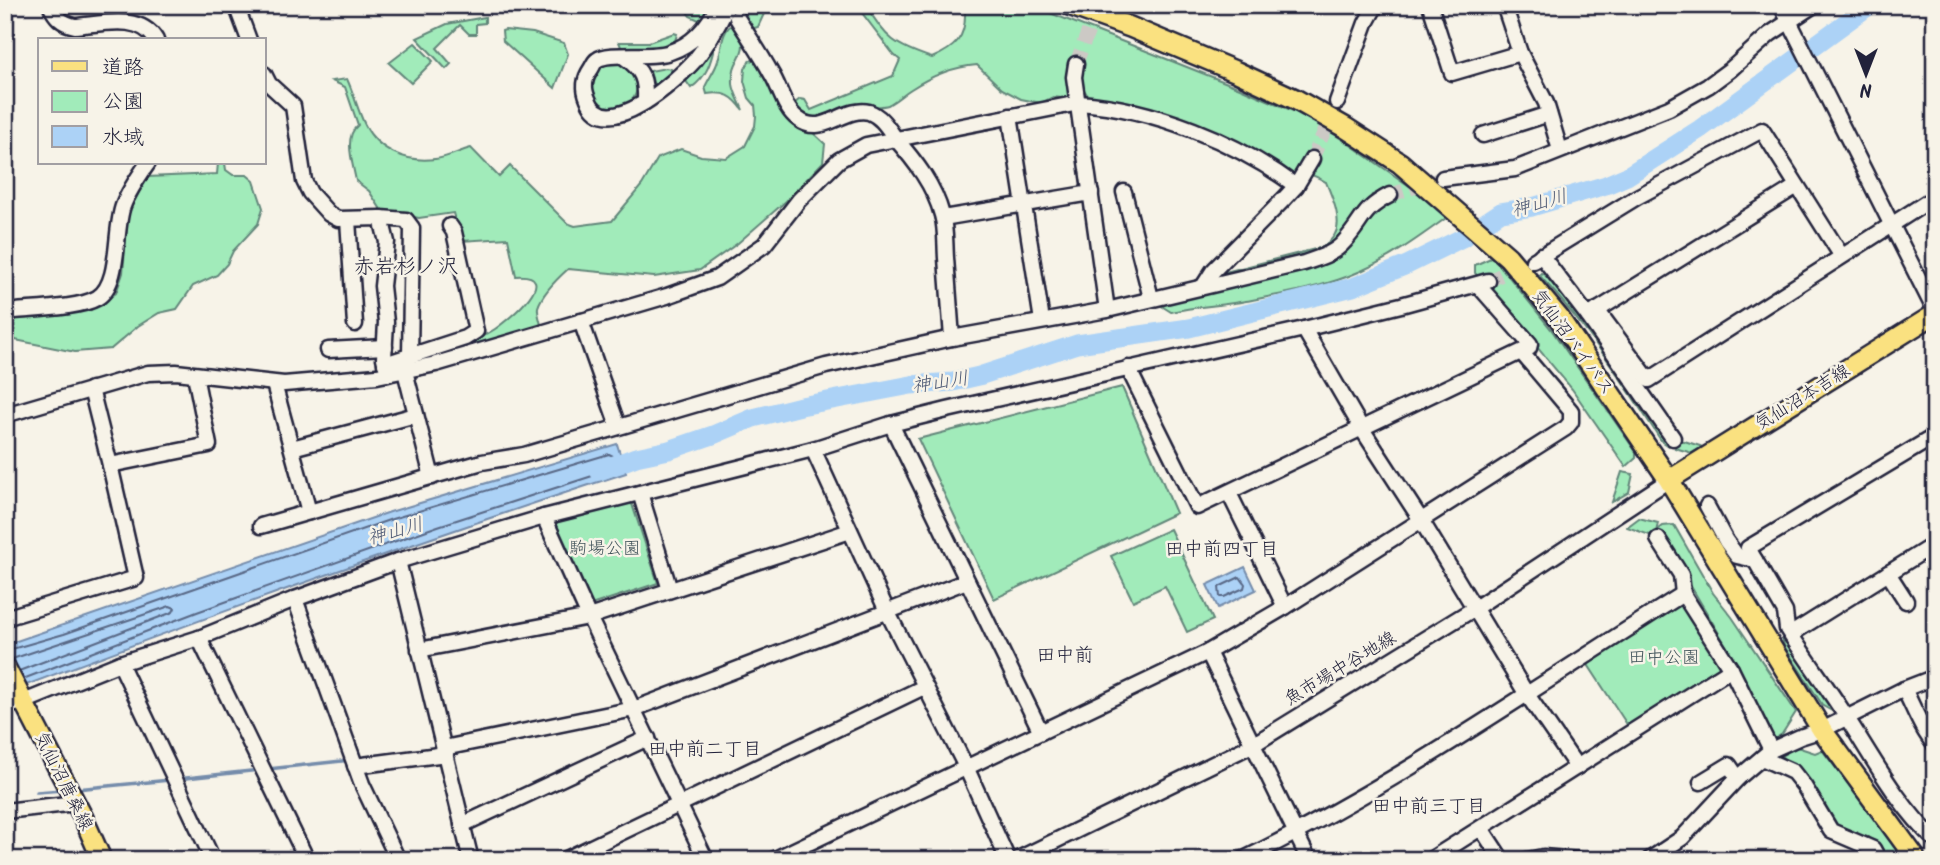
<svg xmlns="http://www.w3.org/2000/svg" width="1940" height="865" viewBox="0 0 1940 865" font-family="Kalam,'Klee One',sans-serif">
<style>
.green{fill:#a1ebba;stroke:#62867a;stroke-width:2}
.water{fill:#acd2f6;stroke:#758cab;stroke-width:2}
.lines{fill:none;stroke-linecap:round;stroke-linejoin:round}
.shore{stroke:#596886;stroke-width:2}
.stream{stroke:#758cab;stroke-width:3.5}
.river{stroke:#acd2f6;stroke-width:19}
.minor-tunnel{stroke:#ccc9c5;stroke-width:14;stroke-dasharray:14 7;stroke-linecap:butt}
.minor-casing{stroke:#22223b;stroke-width:19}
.major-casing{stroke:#22223b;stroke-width:23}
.highway-casing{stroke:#22223b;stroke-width:24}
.minor{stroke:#f7f3e8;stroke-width:14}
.major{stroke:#fae180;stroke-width:18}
.highway{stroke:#fae180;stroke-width:19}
.labels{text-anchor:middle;stroke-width:5;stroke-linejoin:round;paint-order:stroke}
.street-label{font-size:18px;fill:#22223b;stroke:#f7f3e8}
.park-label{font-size:18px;fill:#42545b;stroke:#f7f3e8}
.water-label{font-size:19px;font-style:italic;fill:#4b5773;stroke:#f7f3e8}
.neighbourhood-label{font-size:19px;fill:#22223b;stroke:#f7f3e8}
.quarter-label{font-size:21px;fill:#22223b;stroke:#f7f3e8}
</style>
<rect width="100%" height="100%" fill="#f7f3e8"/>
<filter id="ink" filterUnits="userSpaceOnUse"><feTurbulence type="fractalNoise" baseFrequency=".0143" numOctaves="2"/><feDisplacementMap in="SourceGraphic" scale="14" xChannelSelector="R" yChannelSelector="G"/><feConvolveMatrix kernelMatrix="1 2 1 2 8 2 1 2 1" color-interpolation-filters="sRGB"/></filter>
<g filter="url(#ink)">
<g class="green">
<path d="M682 5H710L701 21 690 16Z"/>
<path d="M736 5H768L758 27 751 29Z"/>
<path d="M856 5H866C885 39 896 46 932 58 955 48 966 38 965 12L970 5H1030L1240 88 1300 114 1322 126 1355 148 1425 197 1449 216C1421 236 1393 257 1361 271 1325 287 1284 294 1246 301 1220 306 1195 306 1171 312L1160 305 1159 298 1326 258 1384 193 1372 195 1366 206 1329 250 1216 280 1217 274 1323 247C1327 243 1333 239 1335 234 1343 220 1331 195 1326 182 1315 176 1305 170 1293 176L1261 155 1165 114 1129 102 1090 99 1079 82 1070 99 1053 97 1041 103 1021 99 1002 89 977 65C952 67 931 76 911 89 903 94 896 101 888 105 881 107 873 106 866 108 839 114 818 129 795 106V103L800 99 805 100 811 110 893 76 900 60 894 55Z"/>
<path d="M485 17V23L476 24V34H469L460 25 437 48 451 64 446 69 417 38 447 24Z"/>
<path d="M734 23C756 57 730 53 733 84 734 93 740 102 743 110 733 96 725 91 707 94L705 87C708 80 713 73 716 66 723 51 719 32 734 23Z"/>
<path d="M505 30 533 33 564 43 568 54 555 88 503 41 502 31Z"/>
<path d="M674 33 677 34 675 41 653 49H622L619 42H649Z"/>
<path d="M415 43 433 61 411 83 389 63Z"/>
<path d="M715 44C711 62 707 77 691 88L686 81 704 62Z"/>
<path d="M750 60 758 62 810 130 825 144 823 162 786 201 738 243 700 270 654 277 568 269C558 278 542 294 538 307 537 313 540 319 541 325L453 354 393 367C409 362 425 358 440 353 458 347 480 339 495 329 510 319 564 273 516 276L508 238 461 241 453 213 419 218 382 211 369 191 356 181C353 164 343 137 358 125L345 87 332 81 347 79C354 94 358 111 365 125 377 150 407 163 435 159 447 158 459 151 471 148L499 177 510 166 567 223 575 226 612 221 642 185 658 158 681 149 701 156 726 158 745 146 755 126 756 116 755 105 749 98 744 81 745 69Z"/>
<circle cx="614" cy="86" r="23"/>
<path d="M666 68 671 69 672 73 655 90 650 71Z"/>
<path d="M218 163H225L226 170 233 175H247L254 181 263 208 258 224 233 251 227 264 217 275 193 286 177 309 159 313 138 326 111 349 75 352 5 338V320L91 310 116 293 123 273 128 213 147 177 217 174Z"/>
<path d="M1493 257 1551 329 1636 452V458L1626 467 1572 389 1475 273V265Z"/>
<path d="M1541 273 1545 275C1586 325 1630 377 1661 434L1671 441V445L1668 446 1662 442C1624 383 1587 326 1539 275Z"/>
<path d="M1122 387 1176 513 994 599 918 439Z"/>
<path d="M1678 439 1700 446 1702 447 1692 453 1675 448Z"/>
<path d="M1622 472 1633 474 1629 492 1612 502Z"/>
<path d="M631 501 658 583 588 606 551 521Z"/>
<path d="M1639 518 1658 523 1655 537 1627 527Z"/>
<path d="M1674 525 1713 593 1732 617 1796 712 1782 734 1773 740 1736 670 1727 647 1664 541 1658 535V529L1662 526Z"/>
<path d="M1170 529 1213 620 1187 632 1165 586 1133 601 1111 556Z"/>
<path d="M1680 599 1724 668 1628 726 1585 660Z"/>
<path d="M1780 627 1835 710 1832 711 1823 706 1784 646Z"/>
<path d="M1797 747 1815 753 1822 750 1907 860H1884L1868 837 1838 829 1810 782 1781 756Z"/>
</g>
<g class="water">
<path d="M617 444 626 473C416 541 211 615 5 693V645L390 512Z"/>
<path d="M1245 567 1256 590 1218 608 1207 585Z"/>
</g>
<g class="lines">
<g class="shore">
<path d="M1240 577 1245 584 1244 588 1224 597H1220L1219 587Z"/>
<path d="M5 651 64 634 392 519 609 454 613 456 616 466 614 469 438 526 197 612 23 679"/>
<path d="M12 659 170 606 175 608 173 612 19 671"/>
</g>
<g class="stream">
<path d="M268 769 351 760"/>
<path d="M177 779 260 770"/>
<path d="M76 789 170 780"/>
<path d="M37 792 62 790"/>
</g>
<path class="river" d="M599 471 636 457 669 450 713 435 753 418 801 406 911 385 953 382 979 376 1077 344 1189 328 1353 287 1407 265 1462 238 1501 212 1532 207 1606 185 1627 176 1700 129 1870 5"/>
<g class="minor-tunnel">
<path d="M1076 64 1098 5"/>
<path d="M1312 159 1333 112"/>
<path d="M1390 195 1443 178"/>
<path d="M1488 281 1525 264"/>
</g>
<defs>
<g id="minor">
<path d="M50 5C56 17 61 23 75 26 102 24 140 13 156 40"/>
<path d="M236 5 249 40"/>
<path d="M718 5C708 27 694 44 670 52 652 59 609 51 597 60 594 62 593 66 591 69 584 79 583 88 588 99 605 146 678 79 695 60 708 44 719 24 728 5"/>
<path d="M1430 5 1452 73 1520 53"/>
<path d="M1504 5 1520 53 1546 103 1560 150"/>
<path d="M1781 5 1935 311"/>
<path d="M737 18C748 36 761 54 771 73 780 87 784 109 798 119 822 138 844 106 869 112 881 116 888 128 895 138 915 161 934 185 942 215 946 228 945 244 946 258 948 285 950 311 952 338"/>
<path d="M624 57C643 70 646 80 645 102"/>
<path d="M1076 64 1074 77 1107 310"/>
<path d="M264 74 269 84 293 106 304 181 310 193 329 214 338 219 381 218 387 242 382 286 386 322 384 358 388 374"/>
<path d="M1337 102 1366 23 1376 5"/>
<path d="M1010 116 1042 321"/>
<path d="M1483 135 1549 114"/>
<path d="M1443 178 1515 169 1669 108 1708 86 1731 69 1770 34 1814 5"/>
<path d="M1124 192 1151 298"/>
<path d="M381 218 406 220 412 228 410 356"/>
<path d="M943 218 1091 193"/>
<path d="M348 220 355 324"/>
<path d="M1541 255 1588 316 1797 186"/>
<path d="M1533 261 1637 197 1762 130 1841 255"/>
<path d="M1204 285 1213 271 1284 199 1296 186 1312 159"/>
<path d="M1597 310 1649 380 1935 197"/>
<path d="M5 312C28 309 78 309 97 298 121 284 114 230 123 206 129 190 139 176 148 163"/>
<path d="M1588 316 1673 438"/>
<path d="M581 321 618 426"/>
<path d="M1304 329 1362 429 1421 520 1526 693 1577 767"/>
<path d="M328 350 385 347"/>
<path d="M385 364 465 338 476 331 454 232 450 226"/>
<path d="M1128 368 1197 507 1529 348 1530 344 1478 285"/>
<path d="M405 371 432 477"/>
<path d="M274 384 309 512"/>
<path d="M91 389 110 465 209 445 195 375"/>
<path d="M5 415 148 373 176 372 284 384 377 376 436 364 667 296 717 278 764 245 799 200 839 160 866 145 1079 103C1153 108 1237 142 1296 186"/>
<path d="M891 424 1041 732"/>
<path d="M1935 436 1748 548 1785 612 1787 629C1806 659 1828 688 1847 718 1874 760 1898 805 1935 840"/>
<path d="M292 448 416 415"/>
<path d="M813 449 887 611 966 767 1008 860"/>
<path d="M640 493 670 590"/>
<path d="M1229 493 1285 607"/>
<path d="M1707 506 1726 541 1737 556 1755 560"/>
<path d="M544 517 589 617 706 860"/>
<path d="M261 526 482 462 524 455 826 366 952 338 1107 310 1304 263C1318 258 1334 254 1344 242 1364 220 1361 210 1390 195"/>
<path d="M1658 539 1681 575 1683 594"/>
<path d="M398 561 471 860"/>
<path d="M1888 573 1906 601"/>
<path d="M295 599 362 784 398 860"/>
<path d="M5 618 136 578 110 465"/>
<path d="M1791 634 1935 544"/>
<path d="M199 638 307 860"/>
<path d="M419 650 589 617 850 531"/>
<path d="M1208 652 1309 860"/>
<path d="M120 663 213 860"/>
<path d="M1904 689C1914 708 1921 729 1935 745"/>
<path d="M5 707 31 699 120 663 199 638 295 599 398 561 544 517 813 449 891 424 947 410 1304 329 1401 305 1488 281"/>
<path d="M444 748 634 709 967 581"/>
<path d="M1762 758 1793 772 1804 786 1831 831 1873 849 1879 860"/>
<path d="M355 766 446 754"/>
<path d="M1701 782 1729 765 1738 778"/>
<path d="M5 811 76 803"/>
<path d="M462 825 648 738"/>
<path d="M1481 828 1502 860"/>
<path d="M564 860 924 687"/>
<path d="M773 860 1208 652 1285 607 1566 428 1571 422V411L1522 353"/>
<path d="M1016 860 1254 744 1475 608 1669 480"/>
<path d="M1242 860C1396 785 1538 685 1683 594L1731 669"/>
<path d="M1430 860 1731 669 1771 750"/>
<path d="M1527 860 1543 857 1579 860"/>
<path d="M1649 860 1682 838 1738 778 1771 750 1800 737 1822 730 1904 689 1935 677"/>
</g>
<g id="major">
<path d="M1669 480 1935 314"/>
<path d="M5 666 83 817 102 860"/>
</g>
<path id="highway" d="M1069 5 1130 27 1237 72 1295 99 1346 128 1400 163 1508 257 1559 318 1669 480 1822 730 1914 856"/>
</defs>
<use href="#minor" class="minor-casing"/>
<use href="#major" class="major-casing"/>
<use href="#highway" class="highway-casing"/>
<use href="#minor" class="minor"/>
<use href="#major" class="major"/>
<use href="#highway" class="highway"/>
</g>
</g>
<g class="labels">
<g class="street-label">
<text transform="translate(1573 342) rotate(54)" y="6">気仙沼バイパス</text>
<text transform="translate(1802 397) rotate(-32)" y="6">気仙沼本吉線</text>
<text transform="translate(1340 668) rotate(-31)" y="6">魚市場中谷地線</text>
<text transform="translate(64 781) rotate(63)" y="6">気仙沼唐桑線</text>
</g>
<g class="park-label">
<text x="605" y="554">駒場公園</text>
<text x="1664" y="663">田中公園</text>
</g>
<g class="water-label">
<text transform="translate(1539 202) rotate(-15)" y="7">神山川</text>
<text transform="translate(940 381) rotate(-9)" y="7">神山川</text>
<text transform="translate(395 530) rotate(-15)" y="7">神山川</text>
</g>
<g class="neighbourhood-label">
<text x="1222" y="555">田中前四丁目</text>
<text x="1065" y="661">田中前</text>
<text x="705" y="755">田中前二丁目</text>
<text x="1429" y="812">田中前三丁目</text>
</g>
<g class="quarter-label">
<text x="406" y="273">赤岩杉ノ沢</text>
</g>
</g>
<rect width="1940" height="865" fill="none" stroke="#f7f3e8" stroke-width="28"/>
<rect x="14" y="14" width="1912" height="837" fill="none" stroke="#22223b" stroke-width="2.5" filter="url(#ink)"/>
<rect x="38" y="38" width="228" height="126" fill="#f7f3e8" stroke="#a29fa3" stroke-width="2"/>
<rect x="52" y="61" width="35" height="10" fill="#fae180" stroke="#a29fa3" stroke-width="2"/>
<text x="102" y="74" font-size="21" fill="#22223b">道路</text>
<rect x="52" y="91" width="35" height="21" fill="#a1ebba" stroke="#a29fa3" stroke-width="2"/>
<text x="102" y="108" font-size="21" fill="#22223b">公園</text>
<rect x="52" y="126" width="35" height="21" fill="#acd2f6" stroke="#a29fa3" stroke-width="2"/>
<text x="102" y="144" font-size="21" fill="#22223b">水域</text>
<g transform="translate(1866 74) rotate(180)" stroke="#f7f3e8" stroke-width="5" paint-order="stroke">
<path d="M0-5L12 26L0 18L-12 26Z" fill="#22223b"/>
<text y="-10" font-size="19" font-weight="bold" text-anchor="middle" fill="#22223b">N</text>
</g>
</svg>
